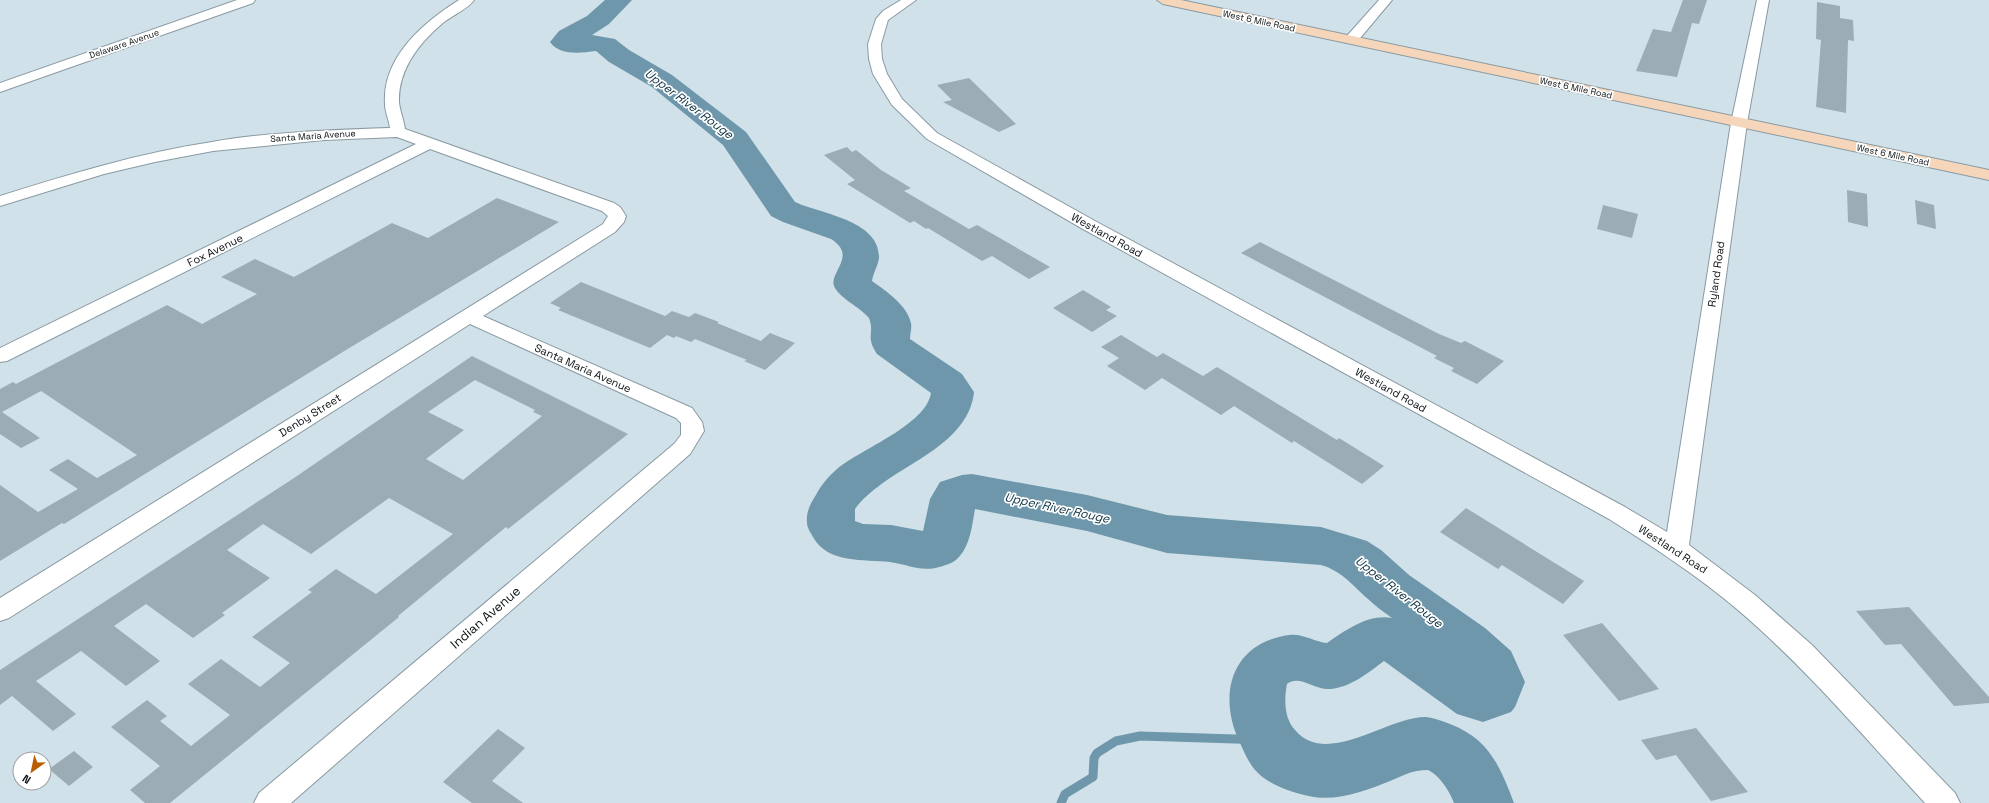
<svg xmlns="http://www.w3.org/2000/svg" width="1989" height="803" viewBox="0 0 1989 803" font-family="'Space Grotesk',sans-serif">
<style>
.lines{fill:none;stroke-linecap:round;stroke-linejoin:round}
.stream{stroke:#6e97ab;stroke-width:9}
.river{fill:#6e97ab;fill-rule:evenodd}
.building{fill:#9cacb4;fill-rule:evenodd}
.minor-casing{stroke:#8a9aa2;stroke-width:2}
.secondary-casing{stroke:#8a9aa2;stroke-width:2}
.minor{fill:#fff;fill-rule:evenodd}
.secondary{fill:#f5d6ba;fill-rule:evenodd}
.labels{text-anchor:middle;stroke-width:3.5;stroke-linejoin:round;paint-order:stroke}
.far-street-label{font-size:9px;fill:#0a1013;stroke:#fff}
.street-label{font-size:11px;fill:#0a1013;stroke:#fff}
.water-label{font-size:12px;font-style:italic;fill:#092f3f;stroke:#fff}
.near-street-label{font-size:13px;fill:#0a1013;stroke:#fff}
</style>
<rect width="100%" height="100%" fill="#d0e1ea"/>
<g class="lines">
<path class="stream" d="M1061 803 1065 794 1093 777 1094 758 1097 753 1116 741 1140 736 1267 740"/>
<path class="river" d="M605 0H632L609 24 592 35 615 39 629 50 672 75 746 132 795 202C821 214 880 220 879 258 878 266 873 273 872 281 886 291 907 305 911 323 912 328 910 334 910 339L962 374 974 392C969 440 913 460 879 486 871 492 861 500 855 509V521L863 524 891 525 923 531 930 499 940 482 962 475 972 474 1087 495 1167 515 1321 527 1367 541 1381 550 1409 575 1485 628 1511 651 1525 682 1515 707 1511 712 1483 722 1457 714 1384 661C1368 673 1350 688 1329 689 1315 690 1299 674 1287 684 1284 699 1284 718 1295 730 1327 768 1388 716 1426 717 1434 718 1442 721 1450 724 1489 739 1500 766 1514 803H1454C1449 790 1440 776 1428 770 1411 770 1405 775 1390 781 1367 790 1340 801 1314 797 1296 794 1272 786 1259 774 1250 766 1245 754 1240 743 1217 695 1231 643 1289 635 1303 633 1314 642 1327 643 1346 630 1368 614 1392 618 1384 612 1375 606 1368 599 1352 585 1342 571 1321 565L1167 553 1087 531 975 509C972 526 970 547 957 559 953 563 948 564 943 566 921 573 911 565 890 562 864 559 828 564 813 537 811 533 807 528 807 523 806 512 810 504 816 495 821 485 828 477 837 469 861 449 926 425 931 393L877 354C865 336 875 334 869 318 860 307 839 298 834 286 829 272 858 256 831 239L783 222 771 216 723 145 652 87 609 62 596 51C580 53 560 56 550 42L559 31 587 16Z"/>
</g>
<g class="building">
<path d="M1683 0H1707L1699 24 1692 23 1677 77 1636 71 1653 29 1671 32Z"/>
<path d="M1817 2 1840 6V18L1853 20 1854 41 1848 40 1846 113 1816 107 1821 40 1816 39Z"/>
<path d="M969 78 1016 124 999 132 943 102 952 100 937 85Z"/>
<path d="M847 147 852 152 856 150 881 170 911 188 904 191 969 229 977 225 1050 267 1029 279 992 256 982 261 928 228 926 229 914 221 910 223 847 184 855 180 824 155Z"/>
<path d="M1847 190 1867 194 1868 227 1848 222Z"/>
<path d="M497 198 559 222 346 350 64 524 62 523 0 561V485L38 512 78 489 49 470 68 459 97 478 137 455 41 391 2 412 40 438 21 448 0 434V389L13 382 16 384 167 305 202 324 257 294 221 277 255 259 294 277 392 223 428 238Z"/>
<path d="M1915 200 1934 205 1936 229 1917 224Z"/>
<path d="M1603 205 1638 214 1632 238 1597 229Z"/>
<path d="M1260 242 1439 334 1461 343 1465 341 1504 361 1477 384 1451 371 1454 368 1434 358 1437 356 1241 253Z"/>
<path d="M581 282 665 316 672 311 689 317 695 313 719 322 717 323 761 341 770 333 795 343 765 370 744 361 747 360 695 339 691 342 676 336 674 338 667 335 650 348 558 310 561 308 550 303Z"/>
<path d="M1083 290 1111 307 1106 310 1117 316 1092 332 1053 308Z"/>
<path d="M1121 335 1157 357 1163 353 1203 376 1217 367 1337 440 1339 438 1384 466 1362 484 1294 441 1292 443 1234 406 1221 415 1162 378 1145 390 1107 366 1119 358 1101 347Z"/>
<path d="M472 356 628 434 508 529 506 527 398 616 399 617 170 803H145L130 790 160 766 111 727 147 700 167 716 160 721 191 746 230 715 188 684 221 659 260 687 290 663 252 637 312 592 308 590 336 569 376 594 453 534 389 498 311 554 263 524 227 550 270 578 222 613 225 615 193 638 146 604 114 626 160 661 126 686 81 651 36 681 76 714 53 731 12 696 0 705V670L294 478ZM475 380 535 410 533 412 542 416 463 480 426 459 464 430 428 412Z"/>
<path d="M1466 508 1584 581 1563 604 1502 565 1498 569 1440 532Z"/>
<path d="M1909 607 1989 697V703L1954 706 1901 644 1885 645 1856 611Z"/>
<path d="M1602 623 1659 689 1619 701 1563 635Z"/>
<path d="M1696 728 1748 792 1711 801 1676 755 1656 760 1641 740Z"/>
<path d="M498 729 525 748 492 781 523 803H472L443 782Z"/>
<path d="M74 751 93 767 69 786 49 769Z"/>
</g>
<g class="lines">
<defs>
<g id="minor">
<path d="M237 0H255L253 3 0 92V83Z"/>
<path d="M459 0H474C468 9 453 15 444 22 420 42 398 69 399 102 400 112 404 120 405 129L614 203 620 207 626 216 624 222 615 232 483 316 692 408 702 422 704 431 690 454 291 803H254L259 793 674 444 681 435V423L676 418 470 324 9 618 0 621V598L603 224 608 216 602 211 430 149 7 361 0 362V348L416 144 397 137 324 140 213 151 155 162 104 174 0 206V196C70 174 139 153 212 142 269 132 332 130 390 128 389 120 385 112 385 104 382 57 424 22 459 0Z"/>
<path d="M901 0H916L888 20 881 44 882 59 887 74 902 99 937 133 1095 221 1625 507 1667 532 1731 123 1757 0H1769L1747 123 1689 545 1755 595 1812 645 1955 793 1960 803H1925C1864 737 1806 668 1738 610 1697 575 1653 547 1609 519L1083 229 927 139 892 105 873 74 869 59 868 44 876 19 883 11Z"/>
<path d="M1379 0H1392L1356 43H1346L1344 40 1346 37Z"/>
</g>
<path id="secondary" d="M1157 0H1181L1989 170V180L1163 4Z"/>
</defs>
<use href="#minor" class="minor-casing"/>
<use href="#secondary" class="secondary-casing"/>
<use href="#minor" class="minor"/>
<use href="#secondary" class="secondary"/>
</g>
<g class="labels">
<g class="far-street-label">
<text transform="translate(1259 21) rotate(12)" y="3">West 6 Mile Road</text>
<text transform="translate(124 44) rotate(-19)" y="3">Delaware Avenue</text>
<text transform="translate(1576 88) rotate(12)" y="3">West 6 Mile Road</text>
<text transform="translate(313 136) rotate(-4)" y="3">Santa Maria Avenue</text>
<text transform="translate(1893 155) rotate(12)" y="3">West 6 Mile Road</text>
</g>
<g class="street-label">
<text transform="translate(1107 235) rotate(29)" y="4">Westland Road</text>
<text transform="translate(215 250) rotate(-26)" y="4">Fox Avenue</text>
<text transform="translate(1716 274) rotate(-82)" y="4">Ryland Road</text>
<text transform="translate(583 368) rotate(24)" y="4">Santa Maria Avenue</text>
<text transform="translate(1391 390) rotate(29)" y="4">Westland Road</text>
<text transform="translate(310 415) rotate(-32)" y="4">Denby Street</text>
<text transform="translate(1673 549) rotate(33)" y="4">Westland Road</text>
</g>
<g class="water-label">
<text transform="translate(689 104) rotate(37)" y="4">Upper River Rouge</text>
<text transform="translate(1057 508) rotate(12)" y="4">Upper River Rouge</text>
<text transform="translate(1399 592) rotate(38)" y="4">Upper River Rouge</text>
</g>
<g class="near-street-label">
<text transform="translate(485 617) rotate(-41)" y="5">Indian Avenue</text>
</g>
</g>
<g transform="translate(32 771) rotate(213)"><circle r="19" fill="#ffffff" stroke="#9d9fa1"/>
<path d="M0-3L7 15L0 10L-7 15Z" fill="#b95e04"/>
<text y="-6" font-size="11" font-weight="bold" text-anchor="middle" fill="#0a1013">N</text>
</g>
</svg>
